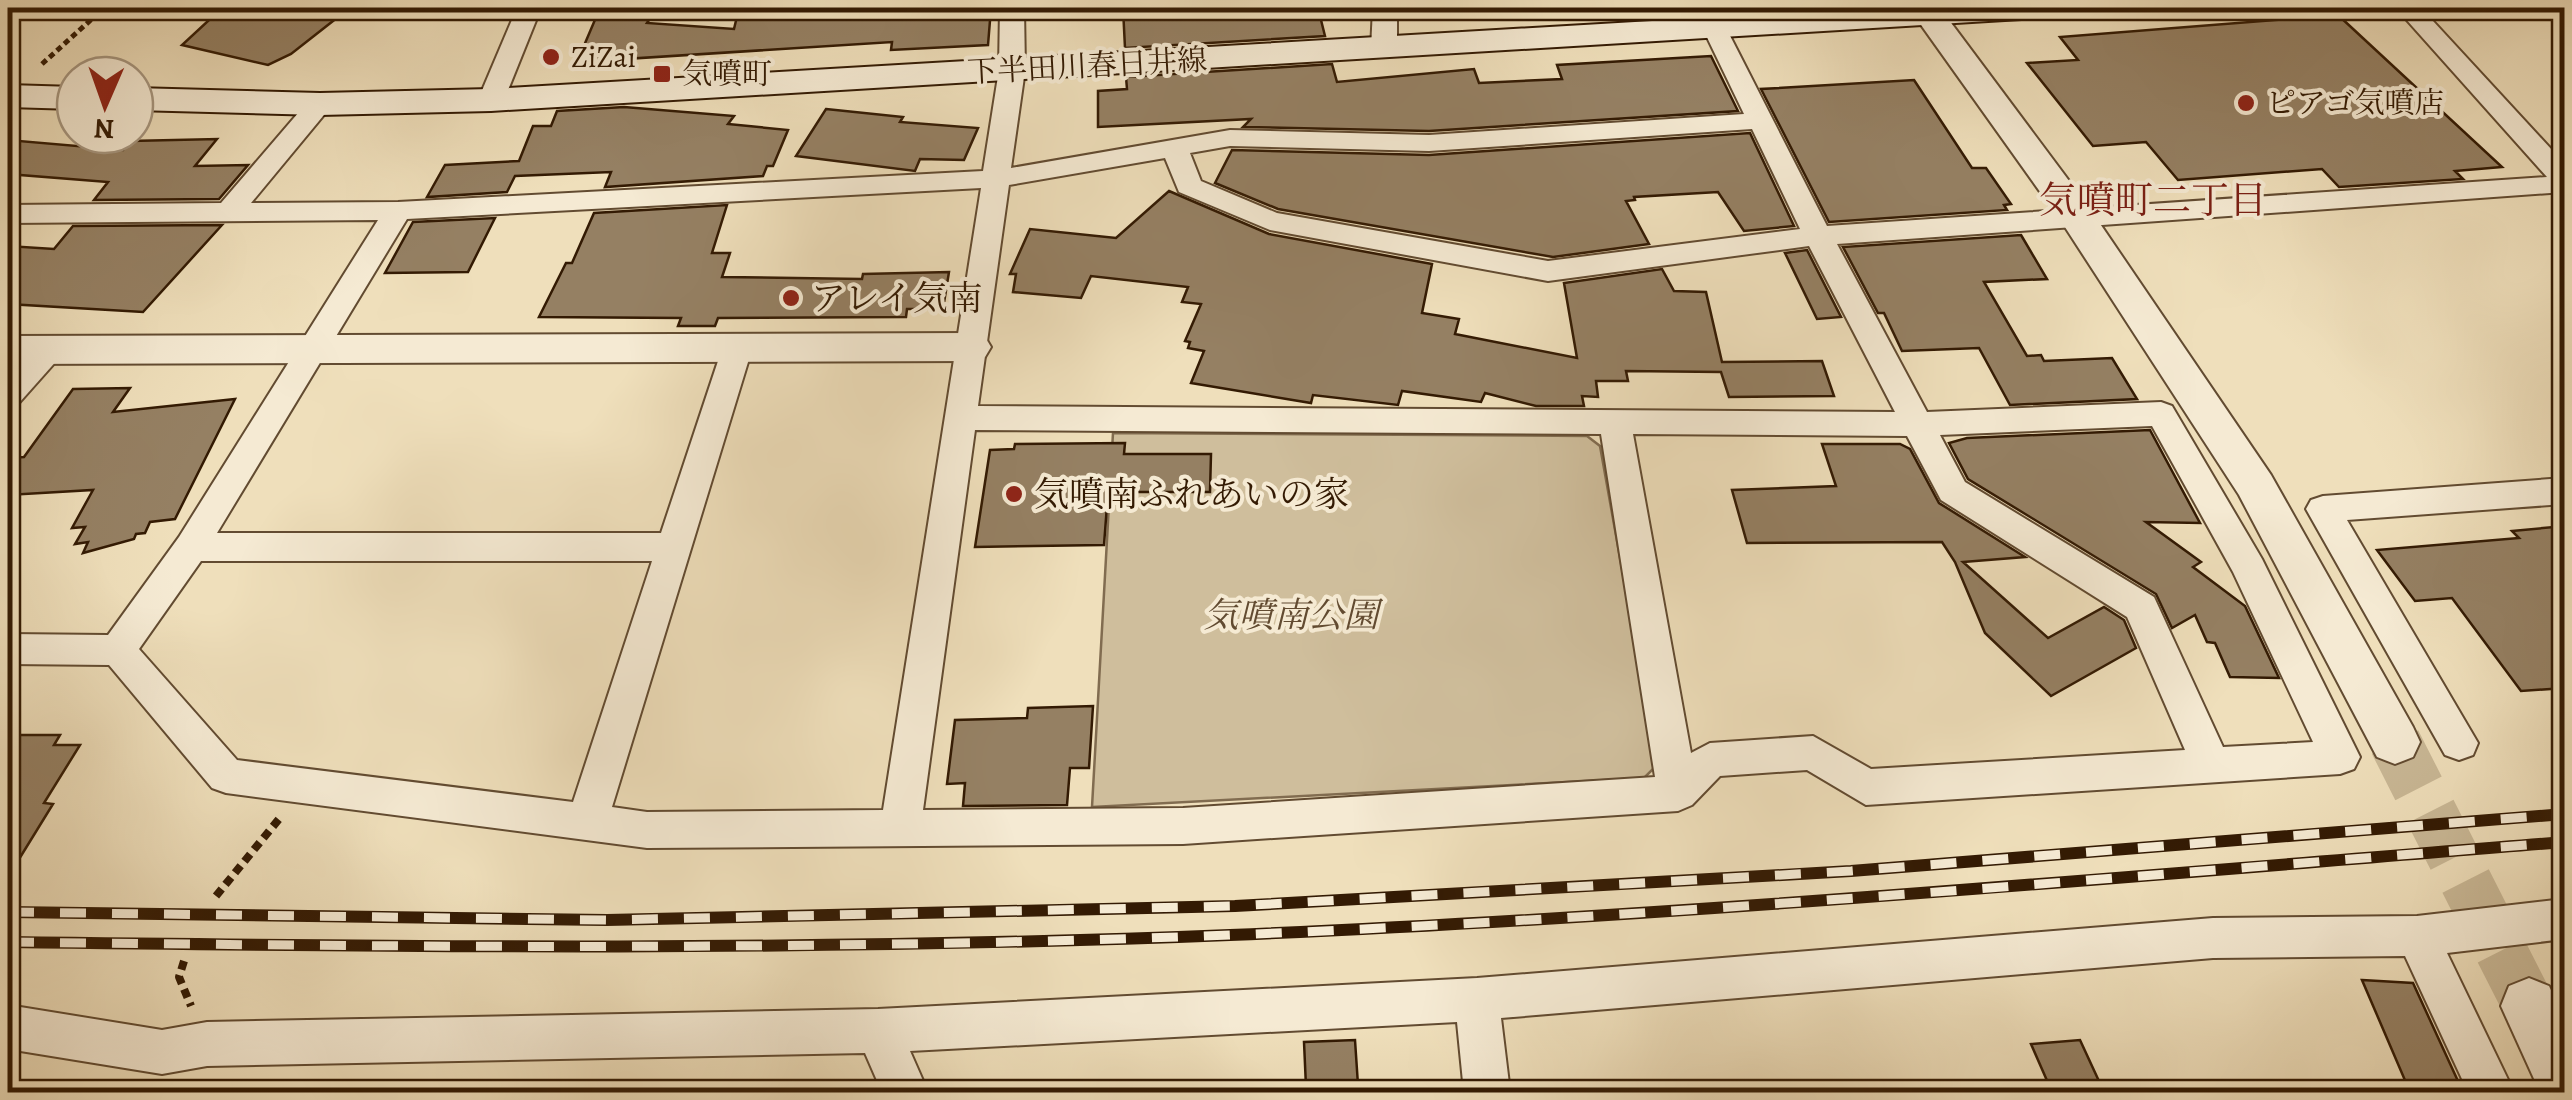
<svg xmlns="http://www.w3.org/2000/svg" width="2572" height="1100" viewBox="0 0 2572 1100" font-family="Alegreya,'Noto Serif JP',serif">
<style>
.green{fill:#cfbe9c;stroke:#816c50;stroke-width:2.5}
.building{fill:#958063;stroke:#331a03;stroke-width:2.5}
.lines{fill:none;stroke-linecap:round;stroke-linejoin:round}
.tertiary-tunnel{stroke:#c9b896;stroke-width:52;stroke-dasharray:52 26;stroke-linecap:butt}
.minor-casing{stroke:#624b31;stroke-width:4}
.tertiary-casing{stroke:#624b31;stroke-width:4}
.secondary-casing{stroke:#331a03;stroke-width:4}
.path-far1{stroke:#331a03;stroke-width:5;stroke-dasharray:6 4;stroke-linecap:butt}
.path{stroke:#331a03;stroke-width:8;stroke-dasharray:9 6;stroke-linecap:butt}
.minor{fill:#f5ead3;fill-rule:evenodd}
.tertiary{fill:#f5ead3;fill-rule:evenodd}
.secondary{fill:#f5ead3;fill-rule:evenodd}
.rail-casing{stroke:#331a03;stroke-width:12}
.rail{stroke:#f5ead3;stroke-width:9;stroke-dasharray:26;stroke-linecap:butt}
.poi-dot{fill:#8f2418;stroke:#f5ead3;stroke-width:4}
.labels{text-anchor:middle;stroke-width:8;stroke-linejoin:round;paint-order:stroke}
.far-poi-label{font-size:30px;fill:#331a03;stroke:#f5ead3;text-anchor:start}
.far-street-label{font-size:30px;fill:#331a03;stroke:#f5ead3}
.poi-label{font-size:35px;fill:#331a03;stroke:#f5ead3;text-anchor:start}
.park-label{font-size:35px;font-style:italic;fill:#624b31;stroke:#f5ead3}
.neighbourhood-label{font-size:38px;fill:#7a1f14;stroke:#f5ead3}
</style>
<rect width="100%" height="100%" fill="#efdfbb"/>
<filter id="stains"><feTurbulence type="fractalNoise" baseFrequency=".002" numOctaves="4"/><feColorMatrix values="0 0 0 0 .2 0 0 0 0 .09 0 0 0 0 .02 0 0 0 .5 -.17"/></filter>
<radialGradient id="worn" r=".72"><stop offset=".6" stop-color="#630" stop-opacity="0"/><stop offset="1" stop-color="#630" stop-opacity=".3"/></radialGradient>
<path class="green" d="M1113 433 1587 436 1600 446 1657 765 1644 778 1092 807Z"/>
<g class="building">
<path d="M222 8H266L338 17 291 54 268 65 182 45Z"/>
<path d="M600 8H657L647 23 734 29 739 8H991L988 45 891 50 892 42 577 62Z"/>
<path d="M1123 8H1318L1325 36 1125 48Z"/>
<path d="M2338 15 2502 167 2455 171 2463 179 2339 187 2322 169 2178 180 2146 142 2093 146 2027 63 2078 60 2060 37Z"/>
<path d="M1711 56 1738 111 1429 131 1243 127 1251 119 1098 127V91L1127 89 1126 77 1332 64 1337 82 1474 69 1479 83 1562 79 1557 65Z"/>
<path d="M1914 80 1972 168H1986L2011 204 2004 205 2007 210 1829 222 1761 89Z"/>
<path d="M624 107 734 116 728 124 788 130 773 166H767L763 176 605 187 611 172 515 176 507 192 427 197 445 165 519 161 533 126H551L557 111Z"/>
<path d="M826 109 903 117 900 122 978 128 964 160 920 159 915 171 796 156Z"/>
<path d="M1750 133 1794 226 1744 231 1718 192 1634 197 1635 200 1626 201 1649 244 1553 257 1278 209 1215 183 1232 150 1429 155Z"/>
<path d="M217 139 195 166 248 165 219 199 94 200 108 182 8 174V140L123 150 130 141Z"/>
<path d="M1169 191 1269 234 1432 264 1422 313 1459 319 1455 334 1577 358 1564 283 1662 269 1674 291 1706 292 1722 362 1822 361 1834 396 1729 397 1721 372 1626 371 1628 381H1596L1598 397 1582 396 1584 406H1536L1485 393 1481 402 1402 391 1398 405 1313 395 1311 403 1191 383 1204 351 1188 348 1190 342 1185 341 1201 304 1182 302 1188 287 1091 276 1081 298 1013 292 1016 274H1010L1030 229 1116 238Z"/>
<path d="M727 205 712 253H730L722 277 862 279 863 274 949 272 943 309H907L906 317 718 318 715 326H678L681 318 539 317 566 263H572L594 213Z"/>
<path d="M495 218 468 272 385 273 413 222Z"/>
<path d="M222 225 143 312 8 304V246L54 249 73 226Z"/>
<path d="M2021 235 2047 279 1984 282 2027 356 2041 355 2044 361 2112 358 2137 399 2010 405 1979 348 1902 351 1884 313H1878L1843 247Z"/>
<path d="M1807 250 1841 317 1817 319 1785 253Z"/>
<path d="M130 388 113 412 235 399 175 519 150 522 145 533 136 534 134 539 83 553 88 542 75 544 85 527 72 528 93 490 8 495V458L24 457 73 389Z"/>
<path d="M2150 430 2200 523 2146 522 2201 562 2193 567 2245 606 2279 678 2230 677 2215 643 2207 642 2195 615 2172 628 2156 594 1968 479 1949 443 1967 438Z"/>
<path d="M1125 443 1124 454H1211L1210 492H1108L1104 545 975 547 990 450 1014 449 1015 444Z"/>
<path d="M1822 444H1900L1910 449 1939 503 2025 557 1963 562 2048 638 2104 607 2124 620 2136 648 2051 696 1985 633 1955 562 1942 542 1747 543 1732 490 1836 486Z"/>
<path d="M2554 527 2564 534V688L2521 691 2452 598 2415 601 2377 550 2519 538 2512 531Z"/>
<path d="M1093 706 1089 768H1070L1067 805 963 806 965 783 947 784 955 720 1027 718 1028 708Z"/>
<path d="M8 735H60L54 745H80L44 803 53 804 8 877Z"/>
<path d="M2362 980 2413 983 2463 1092H2410Z"/>
<path d="M1355 1040 1358 1085 1306 1087 1304 1042Z"/>
<path d="M2080 1040 2104 1092H2052L2031 1044Z"/>
</g>
<g class="lines">
<path class="tertiary-tunnel" d="M2395 742 2529 1006"/>
<defs>
<g id="minor">
<path d="M517 8H541L504 100 500 106H482L478 100Z"/>
<path d="M1000 8H1024L1025 70 1011 168 1230 130 1429 135 1744 114 1703 29 1706 24H1724L1827 226 2547 177 2396 8H2421L2564 163V192L1837 244 1927 412 2161 402 2172 406 2262 559 2360 757 2354 769 2340 774 1866 805 1807 770 1720 776 1692 805 1678 811 1183 844 647 848 226 793 212 788 109 665 8 664V634L108 635 179 537 378 220 8 223V205L221 203 311 98 320 96 333 104 251 203 398 202 983 171 999 70ZM1752 129 1800 229 1548 261 1277 213 1201 181 1190 153 1230 146 1429 151ZM1165 158 1179 192 1270 230 1548 281 1809 246 1895 412 978 406 1009 185ZM981 188 883 810 647 812 612 807 752 349 748 341 737 338 726 341 722 349 661 533H217L407 219ZM2152 426 2233 572 2313 742 2223 747 2154 597 1965 482 1940 435ZM975 430 1601 434 1655 777 1183 808 923 810ZM1633 434 1907 436 1941 500 2127 617 2185 750 1871 769 1813 736 1710 743 1691 753ZM201 561H652L573 802 237 760 139 649Z"/>
<path d="M1373 8H1397V49L1393 54 1384 57 1371 49Z"/>
<path d="M48 339 59 342 64 350 59 358 19 403 8 406V375L37 342Z"/>
<path d="M2564 478V504L2347 520 2478 743 2473 755 2459 760 2445 755 2306 509 2311 500 2323 496Z"/>
<path d="M2564 899V939L2447 953 2514 1092H2468L2405 956 2213 958 1501 1018 1510 1092H1464L1457 1022 910 1051 928 1092H882L865 1053 207 1066 162 1074 8 1049V1005L162 1030 207 1022 878 1009 1477 978 2213 918 2417 916Z"/>
</g>
<g id="tertiary">
<path d="M1909 8H1940L2090 209 2271 475 2413 727 2420 742 2413 757 2395 764 2377 757 2239 495 2063 224Z"/>
<path d="M971 333 985 337 991 347 985 357 971 361 8 364V336Z"/>
<path d="M2529 978 2549 986 2564 1017V1092H2540L2501 1006 2509 986Z"/>
</g>
<g id="secondary">
<path d="M1872 8H2056L2051 15 2039 18 491 111 320 115 135 110V88L320 93 491 89Z"/>
<path d="M8 85 75 87V109L8 107Z"/>
</g>
</defs>
<use href="#minor" class="minor-casing"/>
<use href="#tertiary" class="tertiary-casing"/>
<use href="#secondary" class="secondary-casing"/>
<g class="path-far1">
<path d="M42 64 104 8"/>
<path d="M89 75H105"/>
</g>
<g class="path">
<path d="M216 896 279 819"/>
<path d="M184 961 179 977 191 1006"/>
</g>
<use href="#minor" class="minor"/>
<use href="#tertiary" class="tertiary"/>
<use href="#secondary" class="secondary"/>
<defs>
<g id="rail">
<path d="M8 912 607 920 1235 906 1851 871 2564 814"/>
<path d="M8 942C415 947 823 951 1230 935 1675 917 2120 877 2564 842"/>
</g>
</defs>
<use href="#rail" class="rail-casing"/>
<use href="#rail" class="rail"/>
</g>
<g class="poi-dot">
<circle cx="551" cy="57" r="10"/>
<rect x="652" y="64" width="20" height="20" rx="5"/>
<circle cx="2246" cy="103" r="10"/>
<circle cx="791" cy="298" r="10"/>
<circle cx="1014" cy="494" r="10"/>
</g>
<g class="labels">
<g class="far-poi-label">
<text x="571" y="67">ZiZai</text>
<text x="682" y="84">気噴町</text>
<text x="2266" y="113">ピアゴ気噴店</text>
</g>
<g class="far-street-label">
<text transform="translate(1087 66) rotate(-3)" y="10">下半田川春日井線</text>
</g>
<g class="poi-label">
<text x="811" y="310">アレイ気南</text>
<text x="1034" y="506">気噴南ふれあいの家</text>
</g>
<g class="park-label">
<text x="1291" y="627">気噴南公園</text>
</g>
<g class="neighbourhood-label">
<text x="2153" y="213">気噴町二丁目</text>
</g>
</g>
<rect width="2572" height="1100" fill="none" stroke="#efdfbb" stroke-width="40"/>
<rect x="10" y="10" width="2552" height="1080" fill="none" stroke="#331a03" stroke-width="5"/>
<rect x="20" y="20" width="2532" height="1060" fill="none" stroke="#331a03" stroke-width="2.5"/>
<g transform="translate(105 105) rotate(182)"><circle r="48" fill="#f5ead3" stroke="#a79780" stroke-width="2.5"/>
<path d="M0-8L18 38L0 25L-18 38Z" fill="#8f2418"/>
<text y="-15" font-size="28" font-weight="bold" text-anchor="middle" fill="#331a03">N</text>
</g>
<rect width="100%" height="100%" filter="url(#stains)"/>
<rect width="100%" height="100%" fill="url(#worn)"/>
</svg>
